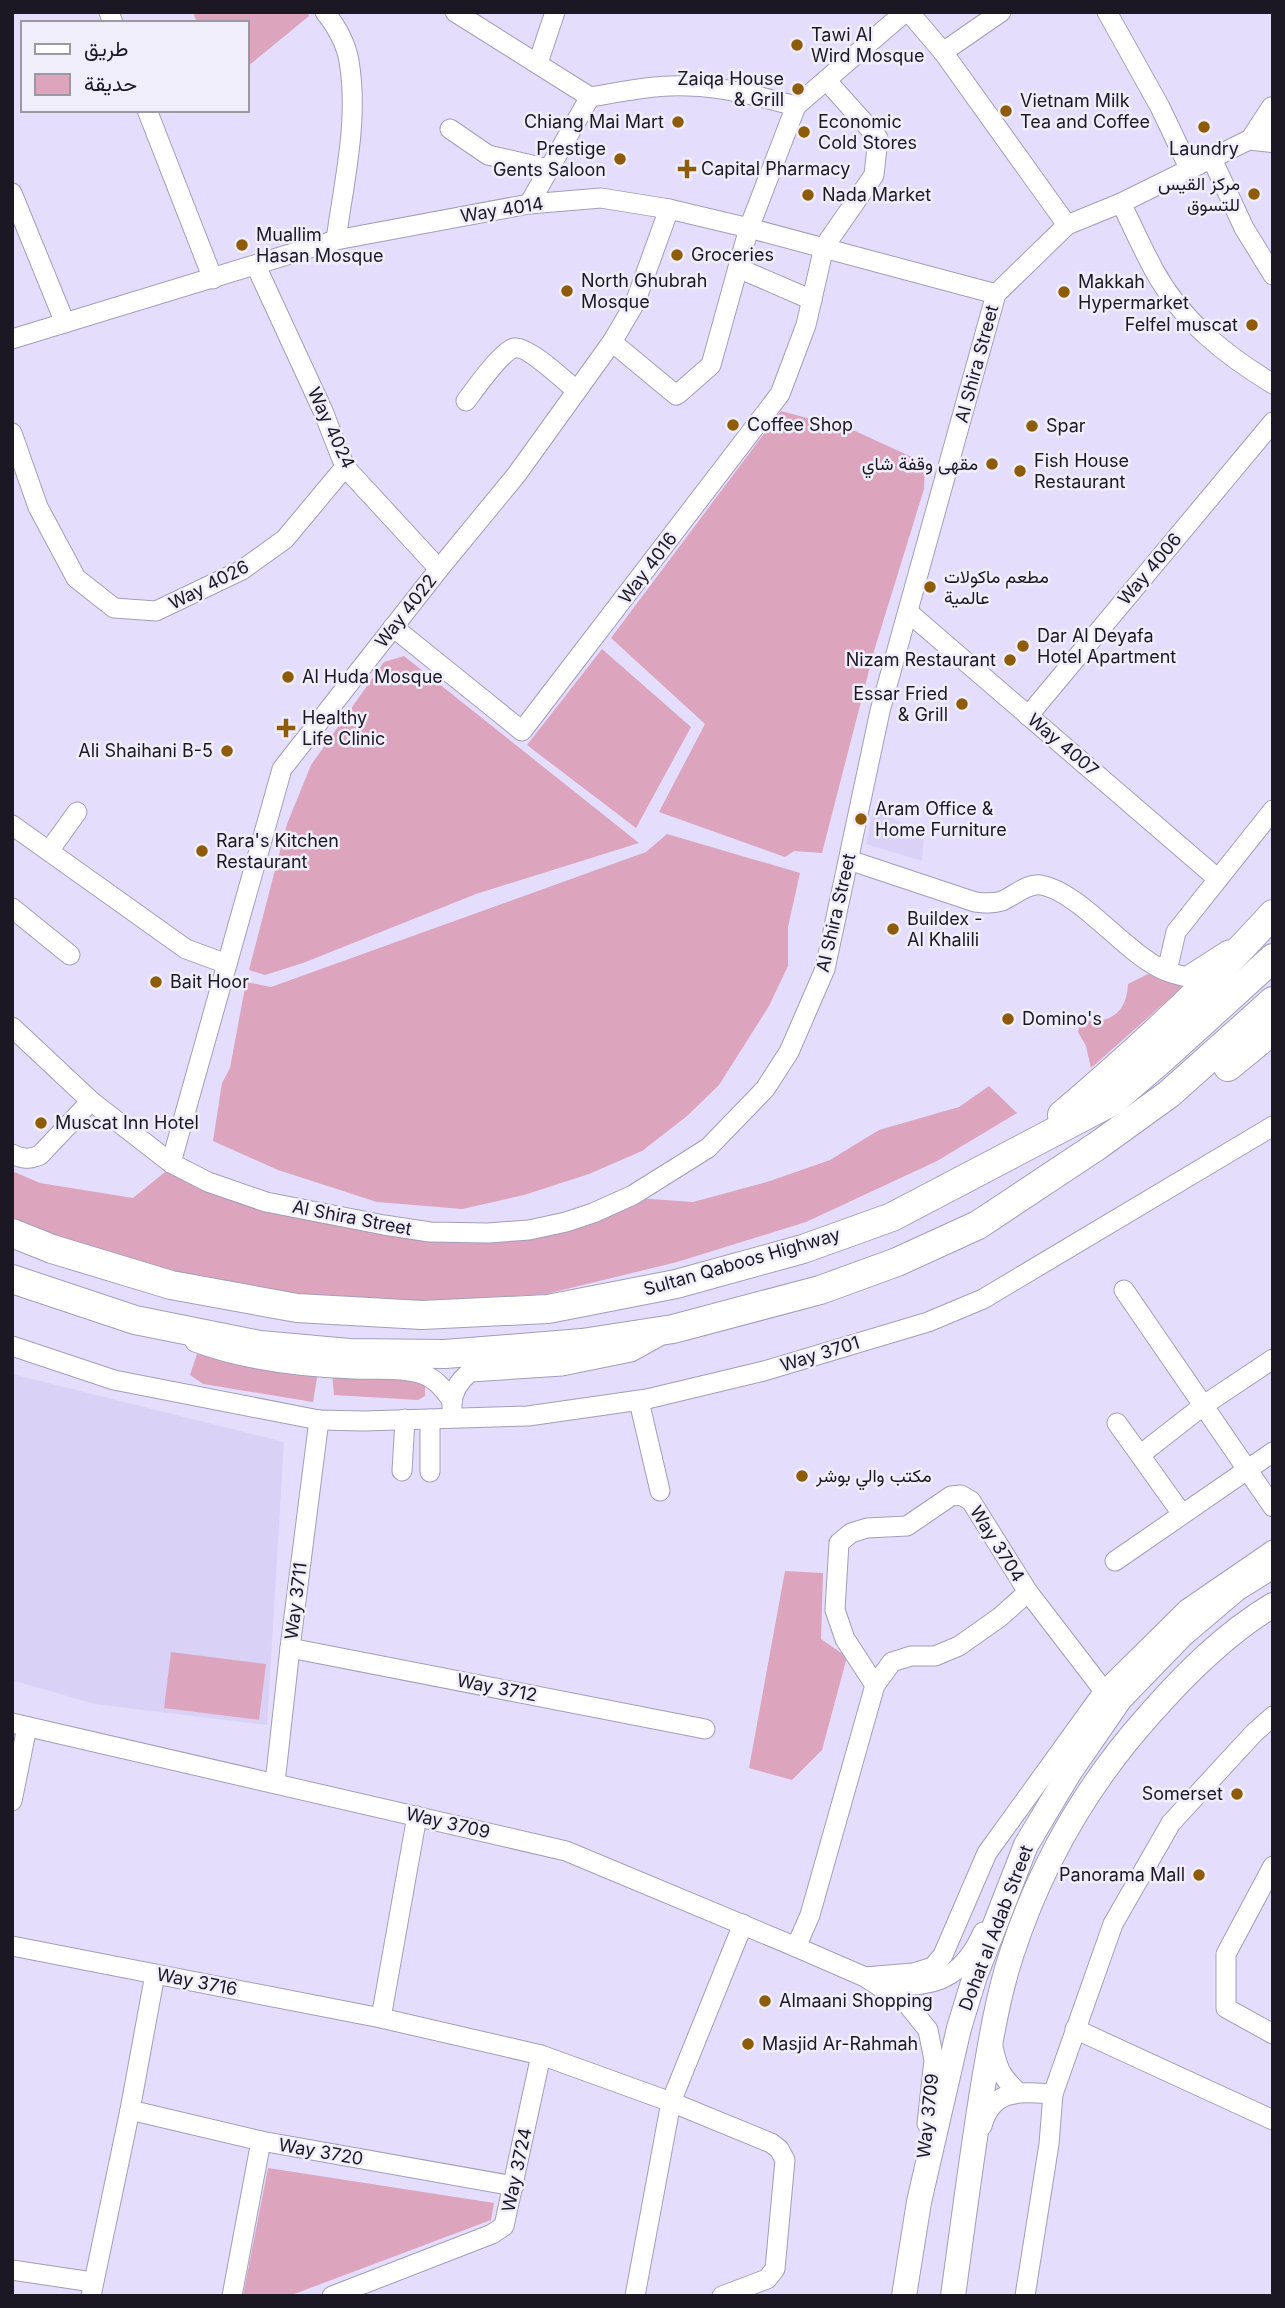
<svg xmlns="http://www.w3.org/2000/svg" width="1285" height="2308" viewBox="0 0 1285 2308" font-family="Inter,Vazirmatn,sans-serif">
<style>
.built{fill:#dad1f7}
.green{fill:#dca4bd}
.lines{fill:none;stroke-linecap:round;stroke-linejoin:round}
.minor-casing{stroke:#a39dba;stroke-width:21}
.major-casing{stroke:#a39dba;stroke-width:26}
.highway-casing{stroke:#a39dba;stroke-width:30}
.minor{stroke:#fff;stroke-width:19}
.major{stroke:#fff;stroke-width:24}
.highway{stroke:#fff;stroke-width:28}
.poi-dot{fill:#8e5c08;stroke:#f0eefa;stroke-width:2.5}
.labels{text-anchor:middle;stroke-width:5;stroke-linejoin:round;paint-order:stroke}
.poi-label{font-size:18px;fill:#1b1823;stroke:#f0eefa;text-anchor:start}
.street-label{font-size:18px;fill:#1b1823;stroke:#f0eefa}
</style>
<rect width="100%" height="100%" fill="#e4defc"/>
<g class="built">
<path d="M873 809 924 833 922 861 866 844Z"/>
<path d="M12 1374 284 1442 267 1725 94 1704 12 1680Z"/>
</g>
<g class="green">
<path d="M193 12H307L309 16 247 67V23H197Z"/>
<path d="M781 411 855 431 925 463 924 489 874 651 822 853 794 851 785 857 659 812 705 724 611 638Z"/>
<path d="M602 649 691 727 636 828 527 745Z"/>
<path d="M404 656 639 843 476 894 303 963 265 975 249 970 287 824 311 765 384 662Z"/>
<path d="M667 834 800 873 788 927V966L769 1006 719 1085 687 1116 642 1151 589 1174 524 1195 462 1209 377 1202 278 1170 213 1141 222 1083 230 1068 246 982 271 987 646 852Z"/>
<path d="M1148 974 1183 984 1179 990 1091 1068 1086 1046 1078 1032 1081 1020C1109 1025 1127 1013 1128 984Z"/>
<path d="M989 1086 1017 1113 937 1161 806 1222 677 1262 546 1294 425 1301 299 1294 183 1274 67 1242 12 1219V1171L40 1183 133 1198 170 1168 207 1186 488 1237 636 1198 693 1202 767 1182 830 1160 879 1130 959 1107Z"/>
<path d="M197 1354 318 1372 313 1402 203 1384 190 1375Z"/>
<path d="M332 1372 414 1378 425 1386V1396L418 1400 334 1395Z"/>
<path d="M785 1571 823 1573 821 1639 847 1657 822 1750 792 1780 749 1768Z"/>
<path d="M171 1652 266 1664 259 1720 164 1708Z"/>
<path d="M268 2168 494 2203 491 2220 289 2296H243Z"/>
</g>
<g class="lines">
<defs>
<g id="minor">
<path d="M109 12 113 23"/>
<path d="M325 12C336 26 346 43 349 61 359 120 344 181 336 240"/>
<path d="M455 12 590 97C622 92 655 84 688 86 725 87 761 97 796 106L905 12"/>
<path d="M909 12 943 52 1067 225"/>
<path d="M1107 12 1160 107 1190 170"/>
<path d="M943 52 1001 12"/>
<path d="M538 63 555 12"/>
<path d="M147 110 213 279"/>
<path d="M450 129 488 155 549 169"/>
<path d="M1212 159 1244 228 1273 275"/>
<path d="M12 193 65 323"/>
<path d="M1121 203C1132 225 1142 248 1154 270 1181 320 1225 355 1273 384"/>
<path d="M529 204 590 97"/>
<path d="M256 266 323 411 345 467 439 569"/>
<path d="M738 268 812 300"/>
<path d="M12 339 336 240 529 204 601 198 669 209 749 228 996 294"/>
<path d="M612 342 676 395 678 394 711 365 749 228 796 106"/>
<path d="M466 401C475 389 501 352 514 348 527 345 565 381 576 390"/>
<path d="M12 433 38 507 76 578 114 608 156 611 242 570 285 539 345 467"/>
<path d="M908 612 1218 879"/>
<path d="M393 627 522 731 780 394 806 325 824 247 874 175 878 138 826 80"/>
<path d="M1028 716 1273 422"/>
<path d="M12 825 186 949 227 964"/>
<path d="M49 851 77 812"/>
<path d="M849 860 975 902C985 903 992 904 1002 901 1014 896 1027 883 1041 885 1077 891 1122 948 1156 966 1165 972 1176 974 1186 977L1228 950"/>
<path d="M12 908 70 955"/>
<path d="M1167 971 1176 932 1273 810"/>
<path d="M12 1027 91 1101 171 1163 208 1182 266 1202 384 1225 430 1232 488 1233 529 1230 566 1222 593 1213 633 1195 708 1148 765 1089 789 1052 825 969 880 711 996 294 1067 225 1121 203 1265 132"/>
<path d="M12 1154C23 1159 29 1160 40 1155L91 1101"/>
<path d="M171 1163 282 769 439 569 517 474 612 342 635 303 669 209"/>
<path d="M1124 1290 1273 1507"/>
<path d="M195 1342C246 1361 301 1367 354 1369 376 1370 398 1367 419 1373 434 1377 442 1387 451 1399"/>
<path d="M12 1346 114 1380 319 1420 364 1421 528 1416 647 1399 764 1371 928 1322 983 1299 1273 1126"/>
<path d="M639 1401 660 1491"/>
<path d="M452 1408C451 1393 459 1381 470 1372L562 1366 631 1352 658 1337"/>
<path d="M430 1419V1472"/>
<path d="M1117 1423 1182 1514"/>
<path d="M1140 1455 1204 1405 1273 1359"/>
<path d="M402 1471 405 1419"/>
<path d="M1115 1561 1273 1452"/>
<path d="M290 1648 705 1729"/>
<path d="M875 1685 845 1639 835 1610 839 1543 851 1533 867 1528 907 1526 951 1496 961 1495 971 1501 1028 1592 1104 1691"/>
<path d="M12 1723 566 1851 796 1947 865 1977 908 2005 928 2030 934 2060 927 2124"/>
<path d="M275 1783 290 1648 319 1420"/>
<path d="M12 1801 27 1727"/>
<path d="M1273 1866 1226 1954V2008L1273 2034"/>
<path d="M12 1946 381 2018 541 2055 671 2102 771 2143 779 2149 785 2160 775 2269 767 2279 722 2296"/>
<path d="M796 1947 810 1915 875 1685 892 1662 911 1656H935L959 1646 1000 1617 1028 1592"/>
<path d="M865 1977 913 1973 933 1967 943 1955 987 1853 1104 1691 1187 1609 1273 1550"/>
<path d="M897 1984C940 1989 966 1971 983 1932"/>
<path d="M381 2018 417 1816"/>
<path d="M1075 2029 1273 2120"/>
<path d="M992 2042C997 2067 1000 2076 1018 2092"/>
<path d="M130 2110 261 2141 514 2186"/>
<path d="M982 2126C992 2088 1021 2092 1053 2094"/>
<path d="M12 2270 92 2282"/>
<path d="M91 2296 130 2110 155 1974"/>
<path d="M232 2296 261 2141"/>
<path d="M332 2296 492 2234 504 2226 541 2055"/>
<path d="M635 2296 671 2102 743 1924"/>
<path d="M1025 2296 1049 2144 1053 2094 1113 1924 1171 1823 1254 1733 1273 1716"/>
</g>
<g id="major">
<path d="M1273 109 1254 138 1273 140"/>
<path d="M904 2296 919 2202 959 2028 975 1976 1026 1845 1069 1773 1120 1699 1183 1634 1236 1589 1273 1566"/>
<path d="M953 2296C963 2224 972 2152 984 2080 991 2039 998 1996 1011 1956 1040 1866 1087 1784 1150 1714 1186 1673 1226 1633 1273 1605"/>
</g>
<g id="highway">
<path d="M1228 1067 1273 1030"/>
<path d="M1062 1115C1136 1052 1208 986 1273 914"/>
<path d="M12 1233 52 1249 171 1285 297 1308 422 1315 548 1309 676 1284 803 1249 892 1217 1113 1101 1163 1058 1273 958"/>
<path d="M12 1279 135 1320 260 1345 349 1353 445 1354 521 1348 582 1343 673 1329 820 1290 897 1262 978 1225 1097 1146 1169 1094 1273 1001"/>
</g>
</defs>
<use href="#minor" class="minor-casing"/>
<use href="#major" class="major-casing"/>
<use href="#highway" class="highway-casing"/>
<use href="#minor" class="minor"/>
<use href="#major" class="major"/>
<use href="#highway" class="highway"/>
</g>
<g class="poi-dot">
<circle cx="797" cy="45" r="7"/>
<circle cx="798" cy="89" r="7"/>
<circle cx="1006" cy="111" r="7"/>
<circle cx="678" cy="122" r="7"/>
<circle cx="1204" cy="127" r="7"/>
<circle cx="804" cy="132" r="7"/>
<circle cx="620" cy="159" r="7"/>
<path d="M683.5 158.5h7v7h7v7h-7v7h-7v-7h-7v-7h7z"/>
<circle cx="1254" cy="194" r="7"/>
<circle cx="808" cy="195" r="7"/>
<circle cx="242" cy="245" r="7"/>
<circle cx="677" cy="255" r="7"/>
<circle cx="567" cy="291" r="7"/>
<circle cx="1064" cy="292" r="7"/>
<circle cx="1252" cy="325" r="7"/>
<circle cx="733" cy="425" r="7"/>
<circle cx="1032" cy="426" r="7"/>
<circle cx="992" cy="464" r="7"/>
<circle cx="1020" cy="471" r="7"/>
<circle cx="930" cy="587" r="7"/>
<circle cx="1023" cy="646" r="7"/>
<circle cx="1010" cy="660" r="7"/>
<circle cx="288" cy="677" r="7"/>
<circle cx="962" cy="704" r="7"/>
<path d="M282.5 717.5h7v7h7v7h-7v7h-7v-7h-7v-7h7z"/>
<circle cx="227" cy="751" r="7"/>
<circle cx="861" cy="819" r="7"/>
<circle cx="202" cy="851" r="7"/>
<circle cx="893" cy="929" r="7"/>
<circle cx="156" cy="982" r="7"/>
<circle cx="1008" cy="1019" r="7"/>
<circle cx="41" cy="1123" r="7"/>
<circle cx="802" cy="1476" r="7"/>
<circle cx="1237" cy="1794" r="7"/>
<circle cx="1199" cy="1875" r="7"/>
<circle cx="765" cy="2001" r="7"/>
<circle cx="748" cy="2044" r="7"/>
</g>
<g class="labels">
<g class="poi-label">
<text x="811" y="41">Tawi Al<tspan x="811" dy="21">Wird Mosque</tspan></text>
<text x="784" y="85" text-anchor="end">Zaiqa House<tspan x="784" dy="21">&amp; Grill</tspan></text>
<text x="1020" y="107">Vietnam Milk<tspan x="1020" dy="21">Tea and Coffee</tspan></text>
<text x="664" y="128" text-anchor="end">Chiang Mai Mart</text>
<text x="818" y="128">Economic<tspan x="818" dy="21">Cold Stores</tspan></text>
<text x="606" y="155" text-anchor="end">Prestige<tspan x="606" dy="21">Gents Saloon</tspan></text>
<text x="1204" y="155" text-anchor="middle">Laundry</text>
<text x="701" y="175">Capital Pharmacy</text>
<text x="1240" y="190" text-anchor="end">مركز القيس<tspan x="1240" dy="21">للتسوق</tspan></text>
<text x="822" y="201">Nada Market</text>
<text x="256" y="241">Muallim<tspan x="256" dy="21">Hasan Mosque</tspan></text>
<text x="691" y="261">Groceries</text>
<text x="581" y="287">North Ghubrah<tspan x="581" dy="21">Mosque</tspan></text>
<text x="1078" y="288">Makkah<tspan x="1078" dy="21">Hypermarket</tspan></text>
<text x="1238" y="331" text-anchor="end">Felfel muscat</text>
<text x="747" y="431">Coffee Shop</text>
<text x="1046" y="432">Spar</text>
<text x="1034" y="467">Fish House<tspan x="1034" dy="21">Restaurant</tspan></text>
<text x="978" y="470" text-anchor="end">مقهى وقفة شاي</text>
<text x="944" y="583">مطعم ماكولات<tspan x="944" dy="21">عالمية</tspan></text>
<text x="1037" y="642">Dar Al Deyafa<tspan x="1037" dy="21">Hotel Apartment</tspan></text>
<text x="996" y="666" text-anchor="end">Nizam Restaurant</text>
<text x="302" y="683">Al Huda Mosque</text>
<text x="948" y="700" text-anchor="end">Essar Fried<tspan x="948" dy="21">&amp; Grill</tspan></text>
<text x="302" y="724">Healthy<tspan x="302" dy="21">Life Clinic</tspan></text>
<text x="213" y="757" text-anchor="end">Ali Shaihani B-5</text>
<text x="875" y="815">Aram Office &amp;<tspan x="875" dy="21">Home Furniture</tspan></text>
<text x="216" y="847">Rara's Kitchen<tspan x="216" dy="21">Restaurant</tspan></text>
<text x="907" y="925">Buildex -<tspan x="907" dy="21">Al Khalili</tspan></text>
<text x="170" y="988">Bait Hoor</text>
<text x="1022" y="1025">Domino's</text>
<text x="55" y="1129">Muscat Inn Hotel</text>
<text x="816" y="1482">مكتب والي بوشر</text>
<text x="1223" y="1800" text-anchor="end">Somerset</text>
<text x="1185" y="1881" text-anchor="end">Panorama Mall</text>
<text x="779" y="2007">Almaani Shopping</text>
<text x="762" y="2050">Masjid Ar-Rahmah</text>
</g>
<g class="street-label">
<text transform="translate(502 210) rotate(-9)" y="6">Way 4014</text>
<text transform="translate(977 364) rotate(-75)" y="6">Al Shira Street</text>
<text transform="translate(331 428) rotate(65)" y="6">Way 4024</text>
<text transform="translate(648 568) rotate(-53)" y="6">Way 4016</text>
<text transform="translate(1150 569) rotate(-50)" y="6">Way 4006</text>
<text transform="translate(209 585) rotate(-27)" y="6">Way 4026</text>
<text transform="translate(406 611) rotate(-52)" y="6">Way 4022</text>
<text transform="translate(1063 745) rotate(40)" y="6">Way 4007</text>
<text transform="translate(836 913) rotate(-77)" y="6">Al Shira Street</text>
<text transform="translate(352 1218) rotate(11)" y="6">Al Shira Street</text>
<text transform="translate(742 1262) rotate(-16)" y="6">Sultan Qaboos Highway</text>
<text transform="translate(820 1354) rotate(-17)" y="6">Way 3701</text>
<text transform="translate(997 1544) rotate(58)" y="6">Way 3704</text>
<text transform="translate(296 1601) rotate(-83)" y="6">Way 3711</text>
<text transform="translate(497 1688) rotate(11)" y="6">Way 3712</text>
<text transform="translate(448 1823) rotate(13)" y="6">Way 3709</text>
<text transform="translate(996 1928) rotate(-69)" y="6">Dohat al Adab Street</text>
<text transform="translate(197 1982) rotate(11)" y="6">Way 3716</text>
<text transform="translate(928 2116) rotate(-84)" y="6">Way 3709</text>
<text transform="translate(321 2152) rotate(10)" y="6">Way 3720</text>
<text transform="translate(517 2170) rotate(-78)" y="6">Way 3724</text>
</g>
</g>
<rect width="1285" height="2308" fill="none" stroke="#1b1823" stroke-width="28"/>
<rect x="21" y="21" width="228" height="91" fill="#f0eefa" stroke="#9b98a4" stroke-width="2"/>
<rect x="35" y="44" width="35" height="10" fill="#ffffff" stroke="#9b98a4" stroke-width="2"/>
<text x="84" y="56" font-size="21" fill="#1b1823">طريق</text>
<rect x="35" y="74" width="35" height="21" fill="#dca4bd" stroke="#9b98a4" stroke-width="2"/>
<text x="84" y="91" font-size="21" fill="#1b1823">حديقة</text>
</svg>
